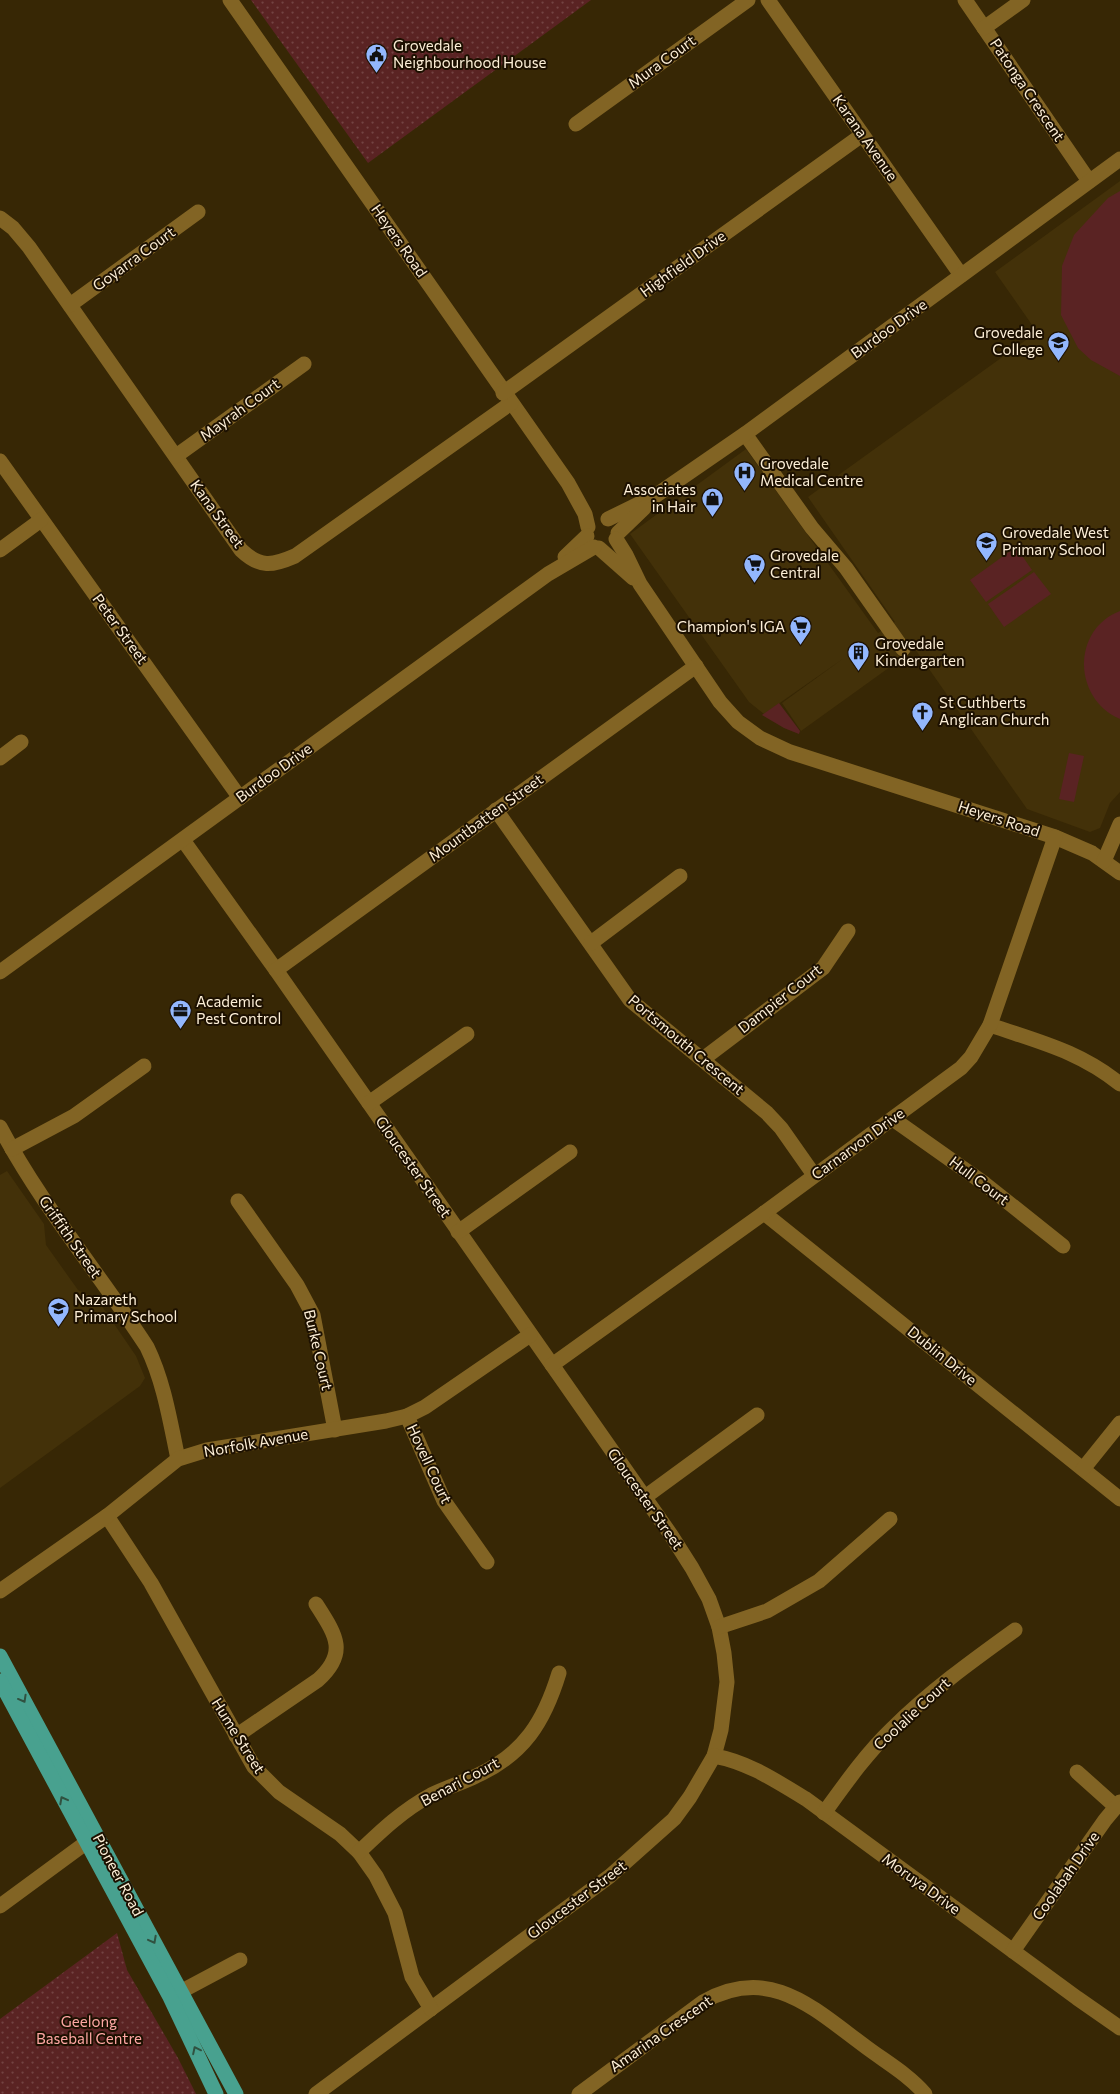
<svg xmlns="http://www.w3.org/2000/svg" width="1120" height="2094" viewBox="0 0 1120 2094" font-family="Commissioner,sans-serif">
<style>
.built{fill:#433109}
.grass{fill:#5a2323}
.park{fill:url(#park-dots)}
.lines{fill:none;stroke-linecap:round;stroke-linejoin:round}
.minor{stroke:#826424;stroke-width:15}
.major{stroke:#48a18f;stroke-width:15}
.oneway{stroke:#305140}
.labels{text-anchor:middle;stroke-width:4;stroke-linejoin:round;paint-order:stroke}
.poi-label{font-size:15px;fill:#fdefd7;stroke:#1c1000;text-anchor:start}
.street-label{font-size:15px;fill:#fdefd7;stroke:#1c1000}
.park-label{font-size:15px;fill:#fea7a3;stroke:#1c1000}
</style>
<defs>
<pattern id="park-dots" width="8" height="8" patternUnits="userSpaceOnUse" patternTransform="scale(1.25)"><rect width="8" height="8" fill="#5a2323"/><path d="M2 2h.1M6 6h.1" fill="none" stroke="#734342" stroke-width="1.8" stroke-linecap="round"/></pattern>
</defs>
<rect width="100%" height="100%" fill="#372705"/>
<g class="built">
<path d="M1120 181V792L1110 803 1100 828 1090 832 1027 809 915 649 801 731 782 703 844 658 764 714 749 702 630 534 746 449 878 633 895 622 808 497 1037 332 995 272Z"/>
<path d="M7 1171 44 1224 46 1245 78 1290 97 1299 136 1356 145 1378 140 1386 0 1488V1175Z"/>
</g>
<g class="grass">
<path d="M1120 191V376L1091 360 1078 348 1061 315 1062 266 1074 235 1108 198Z"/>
<path d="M1016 547 1032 570 986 602 970 580Z"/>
<path d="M1034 572 1051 594 1004 627 988 604Z"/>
<path d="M1120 611V719C1073 699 1071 630 1120 611Z"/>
<path d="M779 703 800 731 799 734 784 728 762 715Z"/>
<path d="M1069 753 1084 756 1074 802 1059 799Z"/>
</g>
<g class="park">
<path d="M251 0H591L368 163Z"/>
<path d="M117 1933 127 1970 178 2058 196 2094H0V2019Z"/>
</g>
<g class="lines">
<g class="minor">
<path d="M230 0 568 483 585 514 588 527"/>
<path d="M768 0 961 275"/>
<path d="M965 0 1089 181"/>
<path d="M984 28 1023 0"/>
<path d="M576 124 748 0"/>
<path d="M0 218 13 228 29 247 241 550C260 568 272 566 295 556L511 403"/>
<path d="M70 305 198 212"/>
<path d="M503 393 862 135"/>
<path d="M745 434 812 528 846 568 903 649"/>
<path d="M176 456 304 364"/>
<path d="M0 461 240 798"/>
<path d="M608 519 655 496 745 434 1120 159"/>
<path d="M618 533 644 508"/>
<path d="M616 539 626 555 640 584 720 702 738 722 760 738 790 752 1055 837 1092 853 1120 873"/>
<path d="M599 548 633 578"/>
<path d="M0 550 41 520"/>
<path d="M565 557 587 536"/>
<path d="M0 758 21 742"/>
<path d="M496 810 630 1000 767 1113 781 1128 814 1175"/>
<path d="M183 840 276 970 671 1535 692 1568 709 1599 719 1627 724 1653 727 1682 721 1730 714 1756 690 1797 674 1819 610 1876 316 2094"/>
<path d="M1104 861 1120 824"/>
<path d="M591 943 680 876"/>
<path d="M276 970 696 666"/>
<path d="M0 972 548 574 594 547"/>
<path d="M990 1025C1039 1042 1079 1051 1120 1084"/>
<path d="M703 1059 823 968 848 931"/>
<path d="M369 1103 467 1034"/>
<path d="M893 1119 985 1184 1063 1246"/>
<path d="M0 1127C41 1205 99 1273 147 1347 164 1382 170 1421 178 1459"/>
<path d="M12 1149 74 1116 144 1066"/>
<path d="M238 1201 297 1285 313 1315 335 1430"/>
<path d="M764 1213 1120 1499"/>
<path d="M458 1232 570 1152"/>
<path d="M552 1365 764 1213 961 1068 971 1057 990 1025 1055 837"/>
<path d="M407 1416 444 1501 487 1562"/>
<path d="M1083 1469 1120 1423"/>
<path d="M645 1497 757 1415"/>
<path d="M107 1516 151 1583 254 1767 279 1792 340 1834 359 1852 376 1876 395 1913 412 1977 431 2009"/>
<path d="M0 1591 107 1516 178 1459 207 1450 386 1421 407 1416 425 1407 530 1335"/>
<path d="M719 1627 767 1611 819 1581 890 1519"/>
<path d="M236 1736 318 1680C349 1652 335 1634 316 1604"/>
<path d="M714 1756C748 1762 776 1781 806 1799L1077 1998 1120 2028"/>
<path d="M1077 1772 1116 1807"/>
<path d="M824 1813C845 1784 866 1754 892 1729 929 1692 972 1661 1015 1630"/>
<path d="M359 1852C381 1831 403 1810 431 1795 445 1788 462 1783 476 1776 524 1754 544 1722 559 1673"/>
<path d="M0 1906 87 1842"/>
<path d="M1013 1951 1105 1820 1120 1802"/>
<path d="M180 1992 240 1960"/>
<path d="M579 2094 703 2002C770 1964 813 2008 866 2047 886 2062 909 2075 925 2094"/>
</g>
<g class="major">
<path d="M0 1656 236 2094"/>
<path d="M0 1681 170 1997 216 2094"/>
</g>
</g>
<defs><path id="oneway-chevron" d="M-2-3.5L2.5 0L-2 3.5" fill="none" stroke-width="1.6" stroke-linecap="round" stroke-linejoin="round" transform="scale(1.25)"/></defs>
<g class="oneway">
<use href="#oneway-chevron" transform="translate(23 1699) rotate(61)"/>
<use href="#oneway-chevron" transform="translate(63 1800) rotate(-118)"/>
<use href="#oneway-chevron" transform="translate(153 1940) rotate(62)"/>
<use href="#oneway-chevron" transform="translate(196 2050) rotate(-116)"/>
</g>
<defs>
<symbol id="civic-pin" viewBox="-11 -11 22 30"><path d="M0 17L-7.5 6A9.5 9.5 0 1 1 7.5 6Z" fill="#93b7fd" stroke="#1c1000"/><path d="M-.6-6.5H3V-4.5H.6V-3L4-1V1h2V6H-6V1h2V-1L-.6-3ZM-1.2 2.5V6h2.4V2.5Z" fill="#111"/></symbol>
<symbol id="school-pin" viewBox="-11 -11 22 30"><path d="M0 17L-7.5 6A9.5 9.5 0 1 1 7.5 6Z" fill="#93b7fd" stroke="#1c1000"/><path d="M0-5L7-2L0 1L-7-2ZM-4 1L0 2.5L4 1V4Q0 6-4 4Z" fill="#111"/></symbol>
<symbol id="hospital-pin" viewBox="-11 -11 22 30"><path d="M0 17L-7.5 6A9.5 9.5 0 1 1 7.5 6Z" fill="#93b7fd" stroke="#1c1000"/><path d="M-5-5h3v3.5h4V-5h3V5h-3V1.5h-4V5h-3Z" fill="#111"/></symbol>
<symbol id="shop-pin" viewBox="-11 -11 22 30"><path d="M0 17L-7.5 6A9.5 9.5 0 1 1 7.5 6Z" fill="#93b7fd" stroke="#1c1000"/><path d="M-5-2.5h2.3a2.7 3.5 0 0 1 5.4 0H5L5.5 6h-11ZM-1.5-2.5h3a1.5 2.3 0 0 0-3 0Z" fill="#111"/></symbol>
<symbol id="supermarket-pin" viewBox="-11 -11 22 30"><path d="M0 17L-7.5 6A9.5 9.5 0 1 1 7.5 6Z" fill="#93b7fd" stroke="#1c1000"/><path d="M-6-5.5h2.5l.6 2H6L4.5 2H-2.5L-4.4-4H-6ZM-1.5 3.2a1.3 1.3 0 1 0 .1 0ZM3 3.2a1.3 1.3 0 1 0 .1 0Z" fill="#111"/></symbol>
<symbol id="building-pin" viewBox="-11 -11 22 30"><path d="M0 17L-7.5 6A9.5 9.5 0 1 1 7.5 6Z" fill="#93b7fd" stroke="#1c1000"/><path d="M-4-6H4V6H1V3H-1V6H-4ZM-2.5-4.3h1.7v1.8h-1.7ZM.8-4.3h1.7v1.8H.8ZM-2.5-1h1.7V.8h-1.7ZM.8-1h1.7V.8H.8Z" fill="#111"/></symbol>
<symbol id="church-pin" viewBox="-11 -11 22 30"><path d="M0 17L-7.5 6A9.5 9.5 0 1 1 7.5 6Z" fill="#93b7fd" stroke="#1c1000"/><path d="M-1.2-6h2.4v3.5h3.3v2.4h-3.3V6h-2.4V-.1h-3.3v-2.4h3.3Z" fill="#111"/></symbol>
<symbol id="office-pin" viewBox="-11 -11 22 30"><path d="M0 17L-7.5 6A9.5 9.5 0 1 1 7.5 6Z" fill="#93b7fd" stroke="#1c1000"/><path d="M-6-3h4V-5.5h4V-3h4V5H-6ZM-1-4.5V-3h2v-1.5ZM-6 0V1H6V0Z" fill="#111"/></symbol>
</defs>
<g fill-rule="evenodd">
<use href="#civic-pin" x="364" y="42" width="25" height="34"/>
<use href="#school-pin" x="1046" y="330" width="25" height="34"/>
<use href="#hospital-pin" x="732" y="460" width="25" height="34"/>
<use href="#shop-pin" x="700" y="486" width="25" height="34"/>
<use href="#school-pin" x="974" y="530" width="25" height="34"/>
<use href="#supermarket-pin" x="742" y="552" width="25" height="34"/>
<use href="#supermarket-pin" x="788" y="614" width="25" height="34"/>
<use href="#building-pin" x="846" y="640" width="25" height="34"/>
<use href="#church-pin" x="910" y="700" width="25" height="34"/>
<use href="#office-pin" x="168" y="998" width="25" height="34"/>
<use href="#school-pin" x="46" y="1296" width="25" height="34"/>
</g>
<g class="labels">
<g class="poi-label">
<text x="393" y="51">Grovedale<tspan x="393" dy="17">Neighbourhood House</tspan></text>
<text x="1043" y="338" text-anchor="end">Grovedale<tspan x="1043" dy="17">College</tspan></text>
<text x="760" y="469">Grovedale<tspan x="760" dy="17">Medical Centre</tspan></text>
<text x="696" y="495" text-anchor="end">Associates<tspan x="696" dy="17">in Hair</tspan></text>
<text x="1002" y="538">Grovedale West<tspan x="1002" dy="17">Primary School</tspan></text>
<text x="770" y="561">Grovedale<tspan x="770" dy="17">Central</tspan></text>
<text x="785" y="632" text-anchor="end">Champion's IGA</text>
<text x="875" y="649">Grovedale<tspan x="875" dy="17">Kindergarten</tspan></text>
<text x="939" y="708">St Cuthberts<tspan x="939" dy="17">Anglican Church</tspan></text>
<text x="196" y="1007">Academic<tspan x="196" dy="17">Pest Control</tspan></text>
<text x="74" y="1305">Nazareth<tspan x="74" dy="17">Primary School</tspan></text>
</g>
<g class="street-label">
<text transform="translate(662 62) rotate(-36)" y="5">Mura Court</text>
<text transform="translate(1027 90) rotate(56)" y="5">Patonga Crescent</text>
<text transform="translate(865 138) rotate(55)" y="5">Karana Avenue</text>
<text transform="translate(399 241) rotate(55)" y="5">Heyers Road</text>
<text transform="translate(134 259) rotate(-36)" y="5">Goyarra Court</text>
<text transform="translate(683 264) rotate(-36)" y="5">Highfield Drive</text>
<text transform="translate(889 329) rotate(-36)" y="5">Burdoo Drive</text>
<text transform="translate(240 410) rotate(-36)" y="5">Mayrah Court</text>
<text transform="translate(217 514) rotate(54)" y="5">Kana Street</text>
<text transform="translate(120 629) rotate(54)" y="5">Peter Street</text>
<text transform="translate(274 773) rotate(-36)" y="5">Burdoo Drive</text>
<text transform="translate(486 818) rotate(-36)" y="5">Mountbatten Street</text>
<text transform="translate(999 819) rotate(18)" y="5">Heyers Road</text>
<text transform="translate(780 999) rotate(-38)" y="5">Dampier Court</text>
<text transform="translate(686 1045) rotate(40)" y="5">Portsmouth Crescent</text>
<text transform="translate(858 1144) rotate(-36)" y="5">Carnarvon Drive</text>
<text transform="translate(413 1167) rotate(55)" y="5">Gloucester Street</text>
<text transform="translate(979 1181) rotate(37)" y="5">Hull Court</text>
<text transform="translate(70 1237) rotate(55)" y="5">Griffith Street</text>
<text transform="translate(318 1350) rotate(77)" y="5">Burke Court</text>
<text transform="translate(942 1356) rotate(39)" y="5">Dublin Drive</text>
<text transform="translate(256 1443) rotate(-10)" y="5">Norfolk Avenue</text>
<text transform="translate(429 1464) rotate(65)" y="5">Hovell Court</text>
<text transform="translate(645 1499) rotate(55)" y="5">Gloucester Street</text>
<text transform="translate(912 1714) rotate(-43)" y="5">Coolalie Court</text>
<text transform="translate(238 1736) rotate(58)" y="5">Hume Street</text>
<text transform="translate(460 1782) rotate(-28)" y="5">Benari Court</text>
<text transform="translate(118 1875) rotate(62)" y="5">Pioneer Road</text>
<text transform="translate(1066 1876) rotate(-55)" y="5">Coolabah Drive</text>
<text transform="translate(921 1884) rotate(36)" y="5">Moruya Drive</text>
<text transform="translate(577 1900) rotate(-37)" y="5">Gloucester Street</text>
<text transform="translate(661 2034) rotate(-35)" y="5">Amarina Crescent</text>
</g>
<g class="park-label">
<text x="89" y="2027">Geelong<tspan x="89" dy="17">Baseball Centre</tspan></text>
</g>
</g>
</svg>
